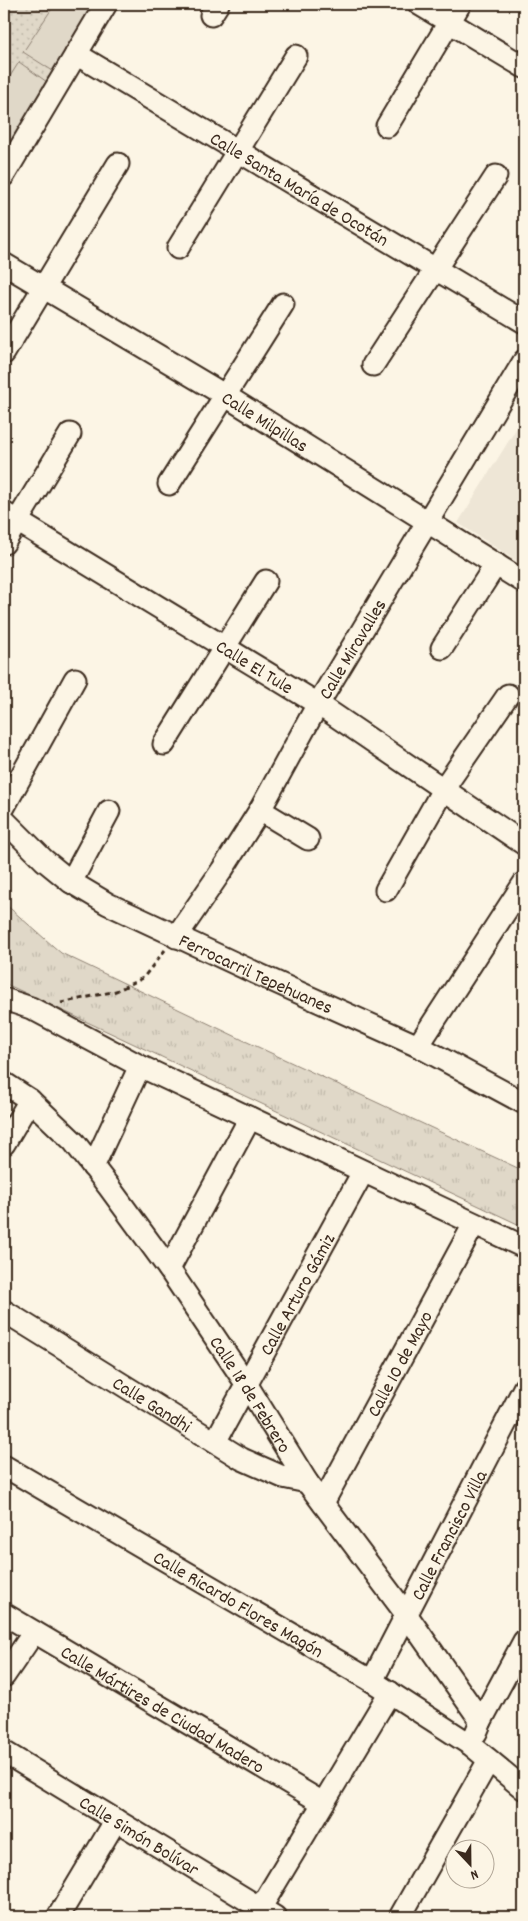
<svg xmlns="http://www.w3.org/2000/svg" width="528" height="1921" viewBox="0 0 528 1921" font-family="Dekko,sans-serif">
<style>
.built{fill:#eee6d6}
.grass{fill:url(#grass-tufts);stroke:#8e8173}
.park{fill:url(#park-dots);stroke:#8e8173}
.garden{fill:#e0d8c8;stroke:#8e8173}
.lines{fill:none;stroke-linecap:round;stroke-linejoin:round}
.minor-casing{stroke:#3b2a1e;stroke-width:25}
.path{stroke:#3b2a1e;stroke-width:3;stroke-dasharray:5 4;stroke-linecap:butt}
.minor{stroke:#fcf5e5;stroke-width:21}
.labels{text-anchor:middle;stroke-width:5;stroke-linejoin:round;paint-order:stroke}
.street-label{font-size:19px;fill:#3b2a1e;stroke:#fcf5e5}
</style>
<defs>
<pattern id="grass-tufts" width="24" height="20" patternUnits="userSpaceOnUse" patternTransform="scale(1.25)"><rect width="24" height="20" fill="#e0d8c8"/><path d="M3 7l-1-3M5 7V3M7 7l1-3M15 17l-1-3M17 17v-4M19 17l1-3" fill="none" stroke="#c1baab"/></pattern>
<pattern id="park-dots" width="8" height="8" patternUnits="userSpaceOnUse" patternTransform="scale(1.25)"><rect width="8" height="8" fill="#e0d8c8"/><path d="M2 2h.1M6 6h.1" fill="none" stroke="#c1baab" stroke-width="1.8" stroke-linecap="round"/></pattern>
</defs>
<rect width="100%" height="100%" fill="#fcf5e5"/>
<filter id="ink" filterUnits="userSpaceOnUse"><feTurbulence type="fractalNoise" baseFrequency=".02" numOctaves="2"/><feDisplacementMap in="SourceGraphic" scale="10" xChannelSelector="R" yChannelSelector="G"/><feConvolveMatrix kernelMatrix="1 2 1 2 8 2 1 2 1" color-interpolation-filters="sRGB"/></filter>
<g filter="url(#ink)">
<path class="built" d="M524 416V566L458 523Z"/>
<path class="grass" d="M4 903 61 953 243 1040 524 1171V1227L4 983Z"/>
<path class="park" d="M4 4H99L4 161Z"/>
<g class="garden">
<path d="M55 4H86L94 9 53 71 23 52Z"/>
<path d="M19 62 47 82 8 146 4 143V86Z"/>
</g>
<g class="lines">
<defs>
<g id="minor">
<path d="M419 4 524 67"/>
<path d="M211 15 218 4"/>
<path id="s1" d="M76 54 524 322"/>
<path d="M387 126 460 4"/>
<path d="M4 175 106 4"/>
<path d="M178 248 296 56"/>
<path id="s2" d="M4 264 226 396 524 582"/>
<path d="M4 353 118 164"/>
<path d="M373 365 496 176"/>
<path d="M169 484 283 304"/>
<path id="s3" d="M4 513 318 704 524 844"/>
<path d="M4 543 70 434"/>
<path d="M442 648 496 564"/>
<path d="M164 744 266 581"/>
<path d="M4 807 75 679"/>
<path d="M260 810 308 839"/>
<path id="s4" d="M4 820 44 860 71 882 108 904 260 975 418 1046 524 1103"/>
<path d="M71 882 109 811"/>
<path d="M386 890 444 788 508 695"/>
<path id="s5" d="M176 937 222 870 260 810 318 704 524 361"/>
<path d="M4 999 31 1008 140 1066 524 1247"/>
<path d="M418 1046 524 883"/>
<path id="s6" d="M4 1083 30 1100 74 1142 109 1187 169 1269 247 1385 307 1482 406 1614 481 1721"/>
<path d="M4 1144 30 1100"/>
<path d="M93 1167 140 1066"/>
<path d="M169 1269 250 1118"/>
<path id="s7" d="M4 1311 242 1459 283 1477 307 1482"/>
<path id="s8" d="M215 1442 363 1172"/>
<path id="s9" d="M4 1466 372 1681 471 1745 524 1789"/>
<path id="s10" d="M323 1503 474 1224"/>
<path id="s11" d="M4 1614 323 1803"/>
<path d="M4 1676 34 1632"/>
<path id="s12" d="M372 1681 524 1388"/>
<path d="M476 1733 481 1721 524 1641"/>
<path id="s13" d="M4 1752 275 1917"/>
<path d="M58 1917 116 1820"/>
<path d="M255 1917 390 1692"/>
<path d="M400 1917 489 1760"/>
</g>
</defs>
<use href="#minor" class="minor-casing"/>
<path class="path" d="M61 1003 116 991 143 978 165 950"/>
<use href="#minor" class="minor"/>
</g>
</g>
<g class="labels">
<g class="street-label">
<text dy="7" stroke="none"><textPath href="#s1" startOffset="261">Calle Santa María de Ocotán</textPath></text>
<text dy="7" stroke="none"><textPath href="#s2" startOffset="305">Calle Milpillas</textPath></text>
<text dy="7" stroke="none"><textPath href="#s5" startOffset="338">Calle Miravalles</textPath></text>
<text dy="7" stroke="none"><textPath href="#s3" startOffset="294">Calle El Tule</textPath></text>
<text dy="7" stroke="none"><textPath href="#s4" startOffset="298">Ferrocarril Tepehuanes</textPath></text>
<text dy="7" stroke="none"><textPath href="#s8" startOffset="169">Calle Arturo Gámiz</textPath></text>
<text dy="7" stroke="none"><textPath href="#s10" startOffset="159">Calle 10 de Mayo</textPath></text>
<text dy="7" stroke="none"><textPath href="#s6" startOffset="400">Calle 18 de Febrero</textPath></text>
<text dy="7" stroke="none"><textPath href="#s7" startOffset="175">Calle Gandhi</textPath></text>
<text dy="7" stroke="none"><textPath href="#s12" startOffset="165">Calle Francisco Villa</textPath></text>
<text dy="7" stroke="none"><textPath href="#s9" startOffset="272">Calle Ricardo Flores Magón</textPath></text>
<text dy="7" stroke="none"><textPath href="#s11" startOffset="185">Calle Mártires de Ciudad Madero</textPath></text>
<text dy="7" stroke="none"><textPath href="#s13" startOffset="159">Calle Simón Bolívar</textPath></text>
</g>
</g>
<rect width="528" height="1921" fill="none" stroke="#fcf5e5" stroke-width="20"/>
<rect x="10" y="10" width="508" height="1901" fill="none" stroke="#3b2a1e" stroke-width="2" filter="url(#ink)"/>
<g transform="translate(470 1864) rotate(158)"><circle r="24" fill="#fcf5e5" stroke="#afa495"/>
<path d="M0-4L9 19L0 12L-9 19Z" fill="#3b2a1e"/>
<text y="-8" font-size="14" font-weight="bold" text-anchor="middle" fill="#3b2a1e">N</text>
</g>
</svg>
